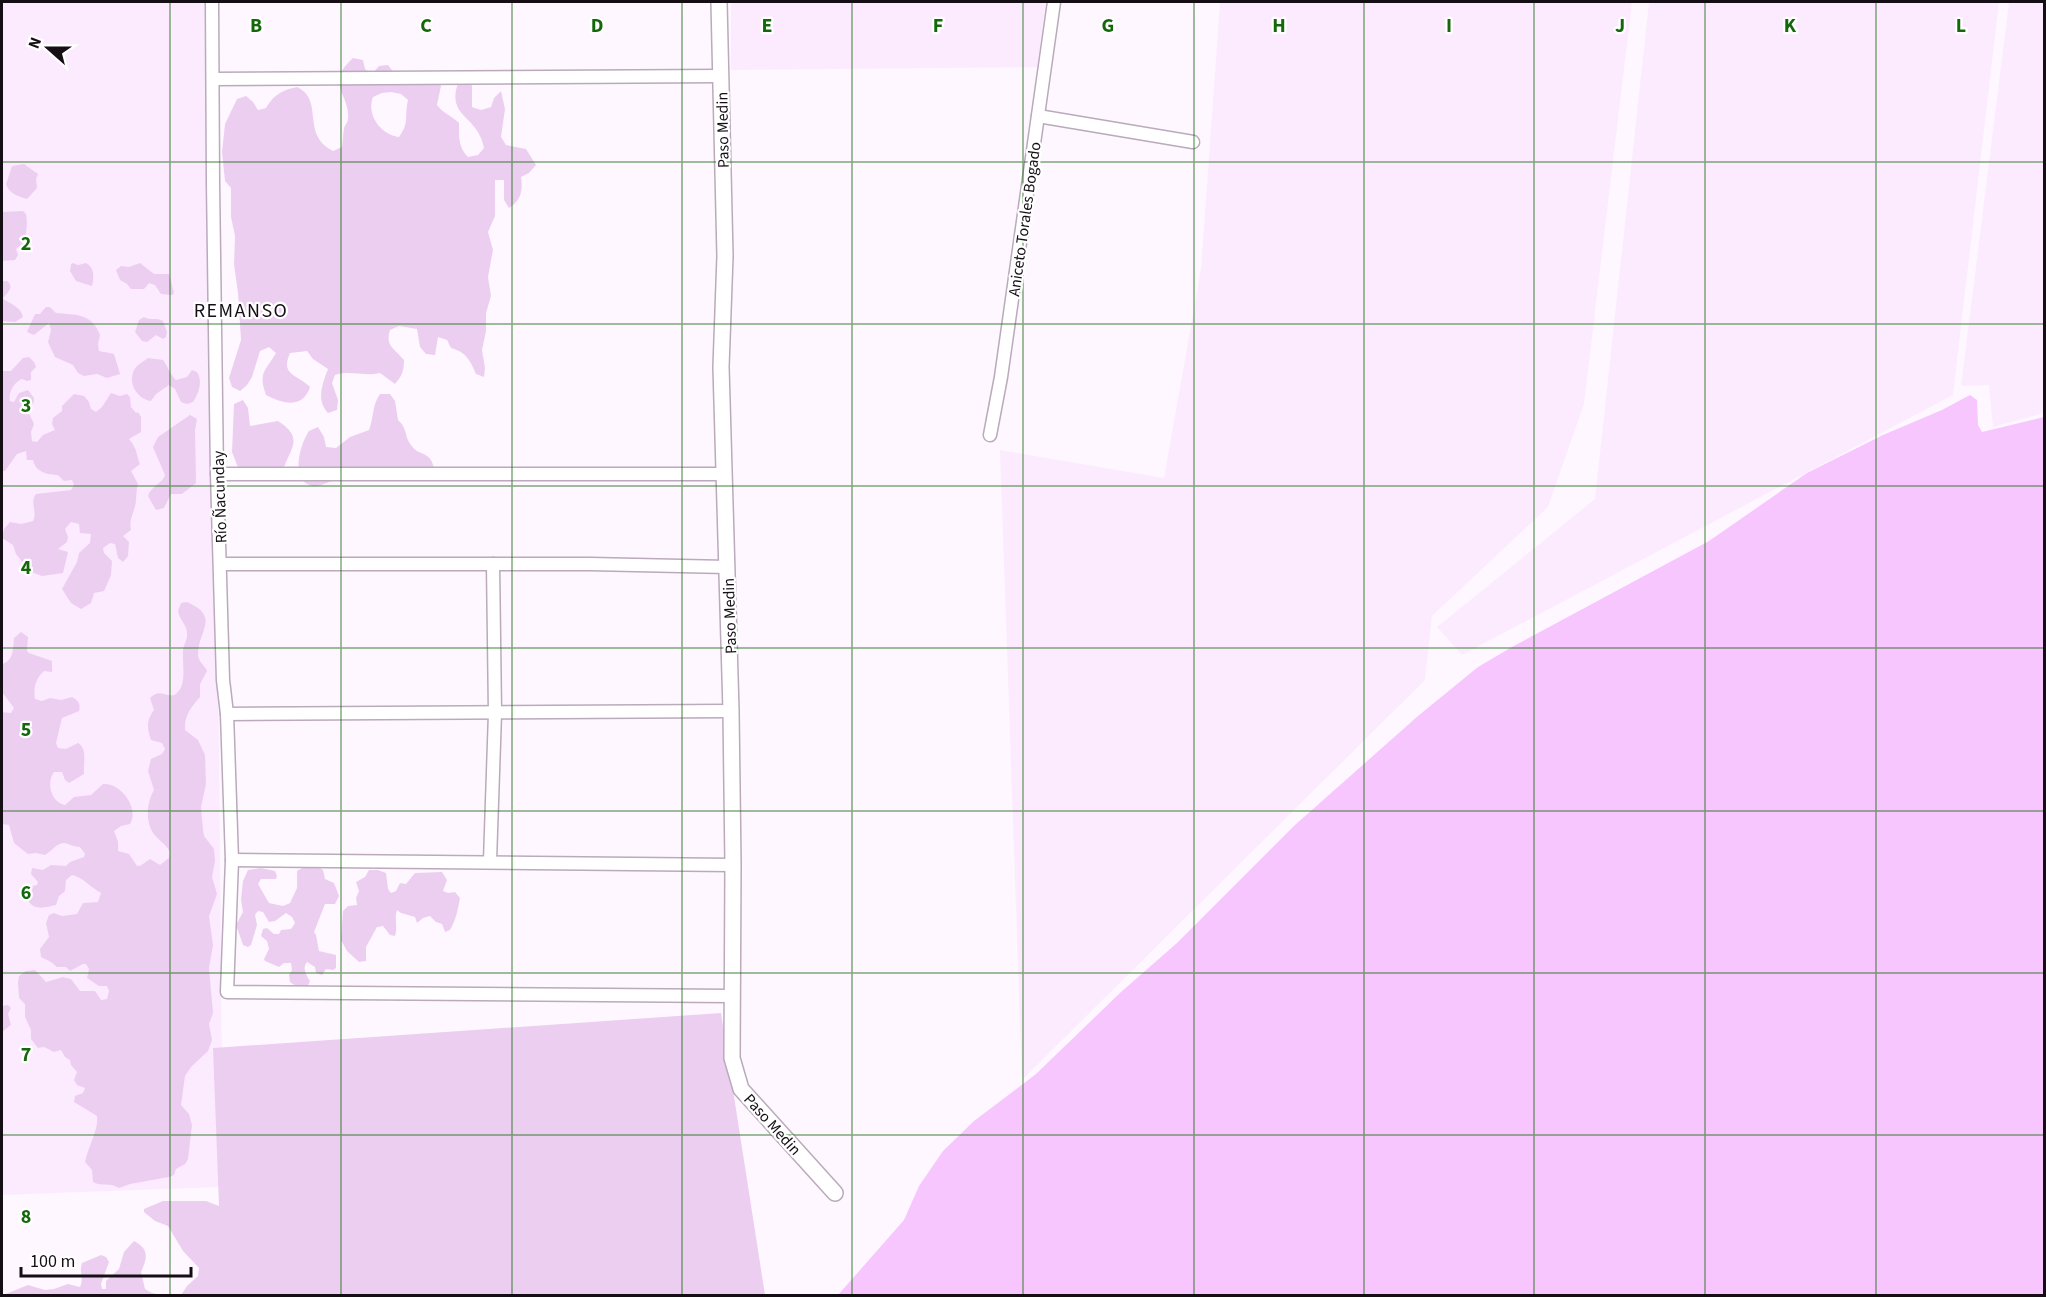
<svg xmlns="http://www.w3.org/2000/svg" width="2046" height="1297" viewBox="0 0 2046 1297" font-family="'Source Sans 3',sans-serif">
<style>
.built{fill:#fcebff}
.green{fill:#eccef1;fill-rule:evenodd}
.water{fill:#f7c6fe}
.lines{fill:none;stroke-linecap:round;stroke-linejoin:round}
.minor-casing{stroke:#baaabc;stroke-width:15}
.tertiary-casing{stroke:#baaabc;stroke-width:18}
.minor{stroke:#fff;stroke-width:12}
.tertiary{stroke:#fff;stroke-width:15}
.grid{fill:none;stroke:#14680b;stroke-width:1.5;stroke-opacity:0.55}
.labels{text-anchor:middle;stroke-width:4.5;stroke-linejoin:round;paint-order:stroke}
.street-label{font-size:16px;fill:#150f15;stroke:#fff}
.quarter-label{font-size:20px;letter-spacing:1.5px;fill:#150f15;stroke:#fff}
.grid-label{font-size:20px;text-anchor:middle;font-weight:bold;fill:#14680b;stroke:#fff;stroke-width:4.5;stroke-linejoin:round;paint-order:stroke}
</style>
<rect width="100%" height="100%" fill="#fef7ff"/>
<g class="built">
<path d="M2 2H212L223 1180 220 1187 2 1195Z"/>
<path d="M731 2H1046L1037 67 731 70Z"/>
<path d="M1220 2H1632L1584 404 1548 507 1432 616 1425 680 1022 1080 1000 450 1164 478 1201 269Z"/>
<path d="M1649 2H1999L1953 395 1462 655 1437 627 1595 499Z"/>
<path d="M2009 2H2044V413L1993 427 1989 385 1961 386Z"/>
</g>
<g class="green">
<path d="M353 58 363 60 365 69 372 74 379 66 388 65 394 73 437 78 441 86 437 105C444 114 452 116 459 123 459 136 458 147 468 157L478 155 484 148C478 115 446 118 458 83L466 78 472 86V107L481 110 491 107 494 98 501 91 505 109 501 137 506 145 526 149 536 165 529 173 521 177C523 191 521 200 509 208L504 200V180H495V216L488 232 493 250 488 277 491 296 486 313V331L482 350 485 368 484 377 476 374C470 360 466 352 451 348L447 340 438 337 435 355 426 354 420 347 417 329 399 326 390 330C385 346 394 348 404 360 404 371 402 376 395 384L380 373C364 377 350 370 335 375L332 383 338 400 337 410 328 413C316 400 322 385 328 369L313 359 307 351 290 353C280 376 297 374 310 387 303 409 283 404 266 395 258 372 265 372 276 353L269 347 260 351 252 377 247 385 240 391 232 387 229 378 241 340 238 293 234 264 235 236 231 217V188L225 181 222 152 225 124 237 99 246 96 253 102 258 110 266 108C274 94 283 90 297 87 325 100 300 134 333 151L342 147C343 141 343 134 344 128 345 125 348 122 348 119 350 93 324 84 353 58ZM391 92 401 94 408 100C404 116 410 122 399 137 381 135 366 115 373 97L382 93Z"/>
<path d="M24 164 38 174 36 179 37 188 27 199C18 196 9 194 6 184L12 166Z"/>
<path d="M2 212 23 211 26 214C28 223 26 232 25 241L16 249 18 255 15 260 2 261Z"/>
<path d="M73 263 78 265 86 263C95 268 94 278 92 286L76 281 70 271 71 264Z"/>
<path d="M140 263 154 274H169L174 293 172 295 161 294 155 285 149 283 144 289H131L127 284 120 280 116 270 121 266 129 267Z"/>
<path d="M2 281H7C16 288 5 294 3 299 11 304 21 307 23 317L15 322 2 321Z"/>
<path d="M46 307H50L56 313C76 315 92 313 100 335L98 344 99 351 114 354 120 374 107 378 97 374 84 376 78 373 73 365 55 357 48 342 51 330 49 323 34 335 27 332 35 314H40Z"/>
<path d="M144 317C151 321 156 317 163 321L167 332 166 337 163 339 156 335 147 342 142 341 135 332 139 320Z"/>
<path d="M29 357 34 362 36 367 31 372V380L27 381 22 379C14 382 8 393 10 401L14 402 19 393 28 390 34 398V402L27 409 34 424 31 432 32 441 37 442 43 435 55 430 52 424 53 418 62 411V406L74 394 84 396 89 402 91 409 96 412 102 407 111 393 120 396 127 394 130 397 131 407 136 413 138 412 141 417V432L129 439C139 452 135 452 140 464L131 471 138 484C136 491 137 493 136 499 136 511 128 518 131 530L123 536 129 542 128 556 123 562 118 558 115 544 110 543 103 548 104 553 112 561 111 575 104 591 94 593 91 603 81 609 71 603 62 589 77 562 79 553 90 543 91 534 80 533 79 524 71 522 65 529 68 537 67 542 58 549 68 552 63 573 42 576 31 572 30 559 23 563 16 554 13 545 2 538 4 529 10 522 21 524 33 521C38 511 29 503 36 494L71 490 74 485 72 480 64 481 58 475C48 475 35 472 33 460H27L26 451 17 454 5 471H2V371H11L23 358Z"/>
<path d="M148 358 163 360C168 366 170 375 176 380L187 377 192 370 197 372C203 381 199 393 193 402L187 404 181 402 175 389 169 385 156 394 151 401C136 399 126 380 136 367 139 364 144 361 148 358Z"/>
<path d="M380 394H390L395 401 398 420C408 429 404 436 411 445 419 457 430 450 434 468 427 481 418 483 404 479 385 479 358 475 339 478 331 480 322 487 313 486 289 482 300 444 309 431L318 427 324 437 326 447 336 448 350 437 369 430C374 417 372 405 380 394Z"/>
<path d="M243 400 248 408 250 426 278 421C308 440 286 451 282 475L274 480 256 478 239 470 232 452 234 404Z"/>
<path d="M190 415 197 419 195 430 196 483 182 494H171L164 508 156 510 148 496C151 486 163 483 165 475L153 447 158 437Z"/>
<path d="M187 602C221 617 198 630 198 655 198 661 205 666 207 671L200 684V697C191 707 184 716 185 730L198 740 205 755 206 784 201 807 203 830 204 836 214 849 215 861 212 877 217 894 209 916 213 945 209 968 213 1013 209 1024 212 1040 208 1051 191 1067 185 1076 181 1105 189 1114 192 1125 188 1159 185 1164 176 1169 174 1175 169 1177 130 1184 119 1188C110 1182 102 1187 93 1182L92 1170 85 1162C88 1147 99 1129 97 1116L74 1102 75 1096 83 1093 85 1088 77 1085 74 1080 77 1072 71 1065 70 1060 65 1057 61 1050 54 1052 44 1047 38 1048 31 1039V1030L25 1017V1004L19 998 18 982 19 976 26 971 35 970 46 982 63 977 71 979 80 991H95L101 1000 107 999 109 991 107 986H99L87 978 89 969 86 964H83L70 971 66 967H57L51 962 41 957 40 949 49 937 46 923 49 915 54 913 62 916 77 914 83 903 98 902 101 893C91 888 83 877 72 875L66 880 65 891 59 896 56 905C47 907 36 911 29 902V887L37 885 38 882 31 874 32 868 43 870 51 865 66 866 70 862 84 857 85 854 80 847C74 847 70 844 64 843 56 843 51 852 45 855L36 853 28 854 14 843 9 825 2 824V712L11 713 14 708 2 692V664C14 661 13 648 14 638L21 632 28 637 27 651 29 653 52 661V672L44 671C36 678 33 688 35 699L42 701 50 698 61 700 72 697C78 700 81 704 79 711L62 718 56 743 58 748 66 749 78 743C88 749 83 764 84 774L69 783 65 780 62 772H54C46 783 51 802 65 805L74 797 91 795 103 784C120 782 140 808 130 824L121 826 114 831 118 842V851L129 854 137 866H140L150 859 160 865 169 858 170 852C166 844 158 840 153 833 145 820 147 802 154 790L148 771 151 759 162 754 165 749 162 743 151 740C147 728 146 721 154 710L150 698C160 688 164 697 174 695 188 688 182 664 183 651 183 645 188 639 187 633 187 625 179 619 178 611L181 603Z"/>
<path d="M317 866 323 870 325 879 334 883 339 896 335 904H325L314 932 316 935 319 951 336 955V968L333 970 326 969 322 975 316 973 315 967 307 962C302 968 306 975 310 981L307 988C302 987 294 986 290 982L289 975 292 970 291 963H284L279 967 265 961 264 959 269 949 267 941 261 936 263 929 267 928 274 934H279L281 930 291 929 295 923 292 917 286 913 275 921 269 922 263 912 258 911 255 915 257 925 251 945 248 947 243 945 236 925 243 912 241 900 243 881 248 870 261 868 275 871 277 876 276 879H261L258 884 269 903 283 906 290 903 297 888V871L302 868Z"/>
<path d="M369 870H378L386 873 388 889 391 893 396 891 400 883 406 884 415 873 442 872 447 880 443 891 448 893 455 892 460 898C458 909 456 920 450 930L445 932 442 924 436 922 430 916 423 918 417 923 415 917 401 913 397 910C394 918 398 927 395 936L390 935 383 926 377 927 366 947V961L359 962 347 951 341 940 343 911 348 906 357 905 356 898 359 891 356 882 365 877Z"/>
<path d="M8 1005 11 1008 8 1014 11 1025 2 1032V1006Z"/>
<path d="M721 1013 765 1295H181L187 1286 198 1276 199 1268 183 1251 168 1226 155 1221 144 1212V1209L163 1201H206L219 1206 213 1048Z"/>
<path d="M134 1241C150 1249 147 1259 141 1272L145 1289 152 1293 161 1295H3L28 1285 45 1290 54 1289 68 1284 80 1287C84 1279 79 1273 82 1263L101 1255 106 1257 109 1262 101 1284 102 1289H106V1281L119 1269 124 1252Z"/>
</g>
<path class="water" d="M1970 395 1977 400 1978 425 1982 432 2044 417V1295H838L904 1220 919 1186 943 1151 974 1121 1036 1074 1121 992 1177 943 1295 825 1418 716 1478 667 1512 647 1709 541 1807 473 1883 435 1942 410Z"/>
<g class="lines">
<defs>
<g id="minor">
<path d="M212 2 213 183 217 474 223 680 227 714 232 860 227 992 731 996"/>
<path d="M213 79 721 76"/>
<path d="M1038 116 1193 142"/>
<path d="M990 435 1001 377 1054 2"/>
<path d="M217 474H725"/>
<path d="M221 564H590L727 567"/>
<path d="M227 714 731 711"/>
<path d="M232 860 733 865"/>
<path d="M490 861 495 713 493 564"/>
</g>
<path id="tertiary" d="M719 2 725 256 721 367 731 711 733 865 732 1058 741 1089 835 1193"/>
</defs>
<use href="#minor" class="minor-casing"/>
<use href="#tertiary" class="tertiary-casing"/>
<use href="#minor" class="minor"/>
<use href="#tertiary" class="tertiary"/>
</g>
<path class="grid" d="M170 2V1296M341 2V1296M512 2V1296M682 2V1296M852 2V1296M1023 2V1296M1194 2V1296M1364 2V1296M1534 2V1296M1705 2V1296M1876 2V1296M2 162H2044M2 324H2044M2 486H2044M2 648H2044M2 811H2044M2 973H2044M2 1135H2044"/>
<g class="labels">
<g class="street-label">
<text transform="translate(722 130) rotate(-91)" y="6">Paso Medin</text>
<text transform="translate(1024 219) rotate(-82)" y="6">Aniceto Torales Bogado</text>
<text transform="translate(219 497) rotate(-92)" y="6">Río Ñacunday</text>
<text transform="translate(729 616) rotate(-92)" y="6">Paso Medin</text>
<text transform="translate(773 1124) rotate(48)" y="6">Paso Medin</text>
</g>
<g class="quarter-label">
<text x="241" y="317">REMANSO</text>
</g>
</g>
<g class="grid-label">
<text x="256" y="32">B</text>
<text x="426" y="32">C</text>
<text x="597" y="32">D</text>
<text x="767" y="32">E</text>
<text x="938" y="32">F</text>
<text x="1108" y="32">G</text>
<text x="1279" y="32">H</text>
<text x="1449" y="32">I</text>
<text x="1620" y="32">J</text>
<text x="1790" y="32">K</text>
<text x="1961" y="32">L</text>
<text x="26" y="250">2</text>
<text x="26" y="412">3</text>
<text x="26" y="574">4</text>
<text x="26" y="736">5</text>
<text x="26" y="899">6</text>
<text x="26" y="1061">7</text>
<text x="26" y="1223">8</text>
</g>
<rect width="2046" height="1297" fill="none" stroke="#150f15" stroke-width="6"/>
<g transform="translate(48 48) rotate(291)" stroke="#ffffff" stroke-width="4.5" paint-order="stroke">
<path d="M0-4.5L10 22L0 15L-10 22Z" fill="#150f15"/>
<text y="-9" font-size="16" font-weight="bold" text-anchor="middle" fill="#150f15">N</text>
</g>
<path d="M21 1267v9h170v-9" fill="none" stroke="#150f15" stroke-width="3"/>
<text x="30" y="1267" font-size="18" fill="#150f15" stroke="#ffffff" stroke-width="4.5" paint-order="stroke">100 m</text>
</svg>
